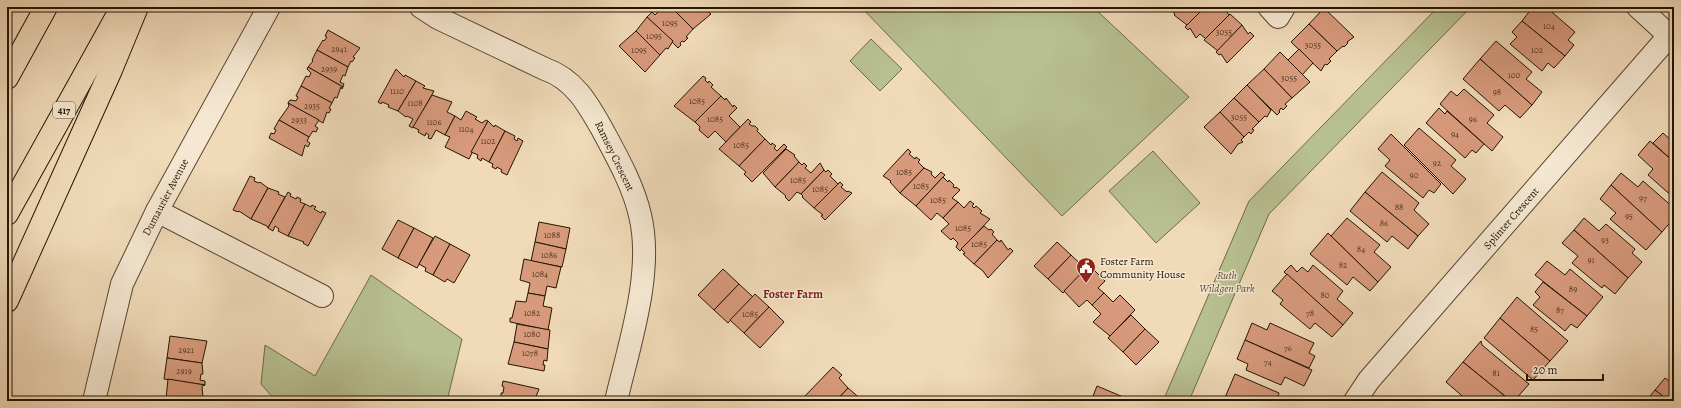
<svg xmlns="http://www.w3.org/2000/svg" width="1681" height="408" viewBox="0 0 1681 408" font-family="Alegreya,serif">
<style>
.green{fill:#b8c090;stroke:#6e6a4a}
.building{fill:#d79a7c;stroke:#241403}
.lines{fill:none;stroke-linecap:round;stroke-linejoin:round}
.minor-casing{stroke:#574630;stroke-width:24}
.highway-casing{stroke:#241403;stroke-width:24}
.minor{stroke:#f5e7d1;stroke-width:22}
.highway{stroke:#f0dab8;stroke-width:22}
.labels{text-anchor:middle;stroke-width:3;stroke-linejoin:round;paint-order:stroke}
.number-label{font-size:9px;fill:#513621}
.shield{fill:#f5e7d1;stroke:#635341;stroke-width:1}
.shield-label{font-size:10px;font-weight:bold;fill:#241403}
.street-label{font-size:11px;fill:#241403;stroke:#f5e7d1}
.poi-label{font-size:11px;fill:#241403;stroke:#f5e7d1;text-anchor:start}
.park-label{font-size:11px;font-style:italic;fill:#585034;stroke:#f5e7d1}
.neighbourhood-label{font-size:12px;font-weight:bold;fill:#7a1f14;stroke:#f5e7d1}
</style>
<rect width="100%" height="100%" fill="#f0dab8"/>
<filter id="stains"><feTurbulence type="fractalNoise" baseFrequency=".005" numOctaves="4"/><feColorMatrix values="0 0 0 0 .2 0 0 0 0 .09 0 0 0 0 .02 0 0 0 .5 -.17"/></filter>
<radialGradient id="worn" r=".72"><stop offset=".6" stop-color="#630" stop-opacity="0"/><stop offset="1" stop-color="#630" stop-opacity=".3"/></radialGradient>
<g class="green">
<path d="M861 7H1093L1189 97 1062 216Z"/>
<path d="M1438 7H1471L1269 214 1189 401H1163L1249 201Z"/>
<path d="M871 39 902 69 880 91 850 61Z"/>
<path d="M1153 151 1200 203 1156 243 1109 191Z"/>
<path d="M371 275 462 339 447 401H276L261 384 265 345 315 376Z"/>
</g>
<g class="building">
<path d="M663 7H671L693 29 686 37 688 38 684 42 682 41 680 43 681 45 678 48 647 17 652 12 655 15Z"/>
<path d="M671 7H703L711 14 693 29Z"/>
<path d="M1174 7H1205L1187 25 1174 15 1175 14 1171 10Z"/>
<path d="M1205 7H1215L1217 9 1223 7 1229 15 1206 39 1200 34 1196 38 1190 28 1188 30 1185 27Z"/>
<path d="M1543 7H1546L1575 32 1568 40 1574 45 1565 56 1522 21 1532 8 1538 12Z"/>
<path d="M1324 8 1354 37 1347 42 1348 43 1344 47 1343 46 1337 51 1309 24Z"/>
<path d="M1230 14 1242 25 1218 51 1204 40Z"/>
<path d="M647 17 673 41 668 49 666 48 660 55 636 31Z"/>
<path d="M1522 21 1565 56 1554 68 1548 63 1542 71 1510 44 1517 37 1512 32Z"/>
<path d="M1309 24 1337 51 1329 59 1331 61 1327 65 1325 64 1321 71 1291 42Z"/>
<path d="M1242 25 1248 34 1250 32 1254 36 1227 63 1221 54 1219 55 1216 52Z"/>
<path d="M328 30 360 48 353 57 355 58 352 62 351 61 348 67 317 50 323 40 324 41 327 37 325 36Z"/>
<path d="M636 31 660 55 645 72 619 46Z"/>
<path d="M1496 41 1532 72 1526 79 1542 92 1532 105 1480 59Z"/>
<path d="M1299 49 1313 63 1302 75 1288 60Z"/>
<path d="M317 50 348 67 345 76 343 75 340 82 344 84 343 87 308 67 313 61 312 60Z"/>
<path d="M1280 52 1310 82 1292 98 1264 69Z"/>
<path d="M1480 59 1532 105 1520 118 1505 105 1499 111 1463 79Z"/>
<path d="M308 67 343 87 342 89 341 87 337 98 335 97 332 103 301 86 306 76 309 77 311 73 307 69Z"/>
<path d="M396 69 404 77 405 75 416 81 398 111 388 107 389 105 382 102 381 104 378 102Z"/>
<path d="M1264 69 1292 98 1285 104 1287 106 1283 110 1281 108 1279 111 1280 112 1277 115 1247 85Z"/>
<path d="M703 76 706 78 705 80 708 83 709 81 713 85 711 87 721 96 695 122 674 106Z"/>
<path d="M416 81 425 86 423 88 434 91 413 128 409 126 413 119 407 116 406 117 398 111Z"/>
<path d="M1247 85 1271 110 1267 117 1265 116 1259 122 1234 98Z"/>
<path d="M301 86 332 103 329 108 331 109 329 113 327 112 323 123 288 103 290 100 296 101 298 97 296 96Z"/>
<path d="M1464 89 1494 115 1487 123 1503 137 1492 151 1440 104 1451 91 1457 96Z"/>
<path d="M432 95 452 102 447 112 455 116 445 135 436 130 431 139 428 138 429 135 426 133 425 136 418 132 419 130 413 127Z"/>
<path d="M721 96 725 100 726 98 733 107 734 105 737 108 729 116 740 127 726 142 715 131 708 138 699 130 700 127 695 122Z"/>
<path d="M1234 98 1259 122 1252 129 1254 130 1251 134 1249 132 1244 137 1220 112Z"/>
<path d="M288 103 319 120 315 126 318 128 316 132 313 131 309 137 279 120 289 106Z"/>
<path d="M1439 108 1445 114 1447 111 1484 144 1476 153 1472 150 1465 158 1426 123Z"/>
<path d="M466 111 477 117 475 119 482 123 486 120 488 121 469 159 445 147 450 137 445 135 455 116 461 120Z"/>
<path d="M1220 112 1244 137 1241 140 1243 142 1238 144 1231 154 1204 127Z"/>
<path d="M748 119 751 122 749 124 752 126H755L758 129 757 131 765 139 739 166 719 149Z"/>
<path d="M279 120 309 137 307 141 310 143 308 147 305 145 302 156 269 138 271 133 274 134 276 130 274 129Z"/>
<path d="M488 121 494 127 495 125 505 131 489 162 482 158 481 161 477 158 478 155 471 152Z"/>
<path d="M1419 128 1456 160 1451 166 1466 179 1453 194 1404 145Z"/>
<path d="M505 131 515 136 514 139 517 141 518 138 523 141 507 175 501 172 502 170 497 167 496 169 492 167 493 164 489 162Z"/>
<path d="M1663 133 1674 143V162L1653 143Z"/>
<path d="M1391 134 1441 184 1434 193 1429 190 1423 198 1385 166 1390 160 1378 149Z"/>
<path d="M765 139 771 145 772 143 776 146 774 148 777 151 784 144 787 147 752 182 744 174 746 172 739 166Z"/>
<path d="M1650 141 1674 162V198L1648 175 1653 169 1638 155Z"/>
<path d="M786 149 795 155 794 156 799 162 775 187 763 173Z"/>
<path d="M908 149 911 152 909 154 915 159 916 157 920 160 918 162 924 168 900 193 890 182 891 181 883 176Z"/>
<path d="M799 162 802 165 804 163 807 166 805 168 811 173 820 163 824 170 801 194 797 192 789 201 785 197 786 196 775 187Z"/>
<path d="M924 168 932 172 931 174 935 178 941 172 945 175 916 206 900 193Z"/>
<path d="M824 170 826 172 828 170 832 174 830 176 838 184 814 208 802 197 803 196 801 194Z"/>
<path d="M1382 172 1419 203 1414 210 1429 224 1418 236 1365 192Z"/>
<path d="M1621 173 1638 187 1643 181 1674 208V218L1662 232 1611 185Z"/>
<path d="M250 176 255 178 254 181 259 183 260 182 268 188 251 219 239 211 238 212 233 210Z"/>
<path d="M943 177 948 182 949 180 954 185 953 187 955 188 956 187 960 190 952 198 958 202 943 218 937 213 931 220 916 206Z"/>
<path d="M840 182 843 185 841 187 847 192 848 191 852 193 825 220 821 216 823 215 814 208Z"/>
<path d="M1611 185 1662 232 1646 250 1610 219 1616 213 1600 199Z"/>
<path d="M268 188 279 192 278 194 285 197 268 228 267 226 251 219Z"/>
<path d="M288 192 291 194 290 196 296 199 297 197 301 199 300 202 305 204 288 236 278 231 279 229 275 226 273 231 268 228Z"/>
<path d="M1365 192 1418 236 1408 249 1392 236 1387 242 1350 211Z"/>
<path d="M970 201 974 204 972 206 974 208 976 206 982 211 980 213 990 219 960 251 956 247 958 243 953 238 951 240 941 231 949 224 943 218 958 202 964 208Z"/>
<path d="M305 204 311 207 312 205 316 207 314 209 321 213 322 211 326 213 308 246 303 243 304 242 288 236Z"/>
<path d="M1347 218 1380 245 1374 252 1391 267 1378 282 1331 236Z"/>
<path d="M1584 218 1599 231 1606 224 1635 249 1632 253 1642 262 1628 278 1574 230Z"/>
<path d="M398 220 414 228 398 258 382 249Z"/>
<path d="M539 222 570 228 566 249 535 242Z"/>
<path d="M984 226 989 230 991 229 994 232 992 234 997 240 974 264 963 254 965 253 961 249Z"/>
<path d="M414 228 433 238 417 268 398 258Z"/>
<path d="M1574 230 1628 278 1615 294 1604 285 1602 288 1572 263 1578 256 1562 243Z"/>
<path d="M1328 233 1378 282 1370 291 1353 277 1347 285 1310 254Z"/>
<path d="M435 236 450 244 433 275 425 271 426 268 419 264Z"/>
<path d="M997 240 1000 242 1001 240 1008 250 1010 248 1013 251 988 278 983 271 974 264Z"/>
<path d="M535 242 566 249 562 267 531 261Z"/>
<path d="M1057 242 1071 255 1048 279 1034 266Z"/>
<path d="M450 244 470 255 454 283 447 279 445 282 433 275Z"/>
<path d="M1071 255 1086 269 1063 293 1048 279Z"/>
<path d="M524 259 561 267 556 288 547 286 545 296 528 293 530 283 520 280Z"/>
<path d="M1547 261 1565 275 1570 269 1603 297 1587 316 1535 275Z"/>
<path d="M1089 265 1105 281 1098 288 1104 293 1092 305 1087 300 1079 307 1064 291Z"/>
<path d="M1291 265 1297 272 1302 267 1308 272 1313 265 1343 291 1337 299 1353 313 1343 325 1284 272Z"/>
<path d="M723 269 739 284 714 310 698 295Z"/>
<path d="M1287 274 1343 325 1332 337 1315 323 1310 329 1280 304 1283 300 1272 291Z"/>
<path d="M1543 282 1587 316 1577 328 1571 324 1565 331 1533 305 1540 297 1535 292Z"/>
<path d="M739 284 753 297 728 323 714 310Z"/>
<path d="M528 293 545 296 543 306 552 308 548 330 510 322V318H512L516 301 526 302Z"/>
<path d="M1104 293 1113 302 1120 295 1135 310 1110 336 1093 322 1101 314 1092 305Z"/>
<path d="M755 294 769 307 744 333 730 320Z"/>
<path d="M1517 297 1568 341 1550 361 1500 318Z"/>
<path d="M769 307 784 322 760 348 744 333Z"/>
<path d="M1131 315 1145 329 1123 352 1108 338Z"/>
<path d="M1500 318 1550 361 1533 380 1484 338Z"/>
<path d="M1252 323 1267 330 1270 323 1314 343 1309 353 1315 356 1309 368 1245 340Z"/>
<path d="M517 324 550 330 548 349 514 342Z"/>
<path d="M1145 329 1159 342 1136 365 1123 352Z"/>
<path d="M170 336 207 341 202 363 167 358Z"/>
<path d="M1245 340 1312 370 1304 386 1285 377 1281 385 1246 370 1248 364 1237 359Z"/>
<path d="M1481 341 1482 345 1529 384 1514 401H1511L1463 362Z"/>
<path d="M514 342 548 349 547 361 544 360 543 365H545L544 371 508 364Z"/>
<path d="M167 358 202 363 203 374H201L200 380 205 381V385L164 379Z"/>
<path d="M1463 362 1511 401H1468L1446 382Z"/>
<path d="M833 367 842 375 839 378 848 388 836 401H807L803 398Z"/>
<path d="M1235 374 1279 393 1277 401 1224 400Z"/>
<path d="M1665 378 1671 382 1674 378V401H1669L1655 390Z"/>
<path d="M168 379 205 385 202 386 203 398 201 397 200 401 166 399Z"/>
<path d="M503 381 539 389 535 399 536 401H501V393H503L504 387 502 386Z"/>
<path d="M1097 386 1128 399V401H1091Z"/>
<path d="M848 388 855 394 863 401H836Z"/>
<path d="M1655 390 1669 401H1646Z"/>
</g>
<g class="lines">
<defs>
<g id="minor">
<path d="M421 7 438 18 545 69C574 79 588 104 602 129 617 157 633 185 640 215 654 272 629 345 616 401"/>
<path d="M1269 7 1278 17 1284 7"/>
<path d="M1638 7 1674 40"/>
<path d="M157 211 322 296"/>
<path d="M94 401 122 284 157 211 269 7"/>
<path d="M1355 401 1369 380 1669 36"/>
</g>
<g id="highway">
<path d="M7 78 46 7"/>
<path d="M7 214 122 7"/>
<path d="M7 301 111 70 137 7"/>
</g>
</defs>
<use href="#minor" class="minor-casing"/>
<use href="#highway" class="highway-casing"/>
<use href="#minor" class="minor"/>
<use href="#highway" class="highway"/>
</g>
<defs>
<symbol id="civic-pin" viewBox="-11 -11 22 30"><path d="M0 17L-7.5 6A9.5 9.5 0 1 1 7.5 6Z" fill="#8f2418" stroke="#f5e7d1"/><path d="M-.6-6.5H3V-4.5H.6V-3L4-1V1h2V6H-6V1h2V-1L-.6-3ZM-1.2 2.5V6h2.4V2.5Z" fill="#fff"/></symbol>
</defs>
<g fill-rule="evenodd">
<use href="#civic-pin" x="1075" y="256" width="22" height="30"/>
</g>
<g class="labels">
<g class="number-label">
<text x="670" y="26">1095</text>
<text x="1549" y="29">104</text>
<text x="1224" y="35">3055</text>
<text x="654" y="39">1095</text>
<text x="1313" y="48">3055</text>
<text x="339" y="52">2941</text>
<text x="639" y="53">1095</text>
<text x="1537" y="53">102</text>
<text x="329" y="72">2939</text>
<text x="1514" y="78">100</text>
<text x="1289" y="81">3055</text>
<text x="397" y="94">1110</text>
<text x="1497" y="95">98</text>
<text x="697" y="104">1085</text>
<text x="415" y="106">1108</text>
<text x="312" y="109">2935</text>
<text x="1239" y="120">3055</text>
<text x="715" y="122">1085</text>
<text x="1473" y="122">96</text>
<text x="299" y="123">2933</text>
<text x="434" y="125">1106</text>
<text x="466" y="132">1104</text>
<text x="1455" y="137">94</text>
<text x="488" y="144">1102</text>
<text x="741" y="148">1085</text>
<text x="1437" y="166">92</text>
<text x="904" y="175">1085</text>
<text x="1414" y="178">90</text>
<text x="798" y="183">1085</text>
<text x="921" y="189">1085</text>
<text x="820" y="192">1085</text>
<text x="1643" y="201">97</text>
<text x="938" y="203">1085</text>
<text x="1399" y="210">88</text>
<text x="1629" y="219">95</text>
<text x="1384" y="226">86</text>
<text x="963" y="231">1085</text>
<text x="552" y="238">1088</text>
<text x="1605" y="243">93</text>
<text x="979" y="247">1085</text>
<text x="1361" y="252">84</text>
<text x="549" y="258">1086</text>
<text x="1591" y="263">91</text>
<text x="1343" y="268">82</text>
<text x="540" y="277">1084</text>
<text x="1573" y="292">89</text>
<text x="1325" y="298">80</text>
<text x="1560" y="313">87</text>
<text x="532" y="316">1082</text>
<text x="1310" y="316">78</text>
<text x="750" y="317">1085</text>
<text x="1534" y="332">85</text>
<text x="532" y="337">1080</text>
<text x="1288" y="351">76</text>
<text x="186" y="353">2921</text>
<text x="530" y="356">1078</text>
<text x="1268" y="365">74</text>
<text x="184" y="374">2919</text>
<text x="1496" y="376">81</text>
</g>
<rect class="shield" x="53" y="102" width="22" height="16" rx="3"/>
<g class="shield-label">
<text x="64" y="114">417</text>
</g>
<g class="street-label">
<text transform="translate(615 156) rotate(64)" y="4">Ramsey Crescent</text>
<text transform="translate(165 197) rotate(-62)" y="4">Dumaurier Avenue</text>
<text transform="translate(1511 218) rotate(-49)" y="4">Splinter Crescent</text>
</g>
<g class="poi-label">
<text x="1100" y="265">Foster Farm<tspan x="1100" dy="13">Community House</tspan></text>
</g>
<g class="park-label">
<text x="1227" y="279">Ruth<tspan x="1227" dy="13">Wildgen Park</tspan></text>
</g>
<g class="neighbourhood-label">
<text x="793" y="298">Foster Farm</text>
</g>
</g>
<rect width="1681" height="408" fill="none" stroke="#f0dab8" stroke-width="24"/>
<rect x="8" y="8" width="1665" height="392" fill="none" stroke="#241403" stroke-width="2"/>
<rect x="12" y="12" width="1657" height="384" fill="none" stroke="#241403"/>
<path d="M1527 374v6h76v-6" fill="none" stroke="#241403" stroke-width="2"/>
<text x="1533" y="374" font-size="12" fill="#241403" stroke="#f5e7d1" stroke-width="3" paint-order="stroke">20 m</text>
<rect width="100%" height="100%" filter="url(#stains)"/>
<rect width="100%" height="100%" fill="url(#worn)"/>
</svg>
